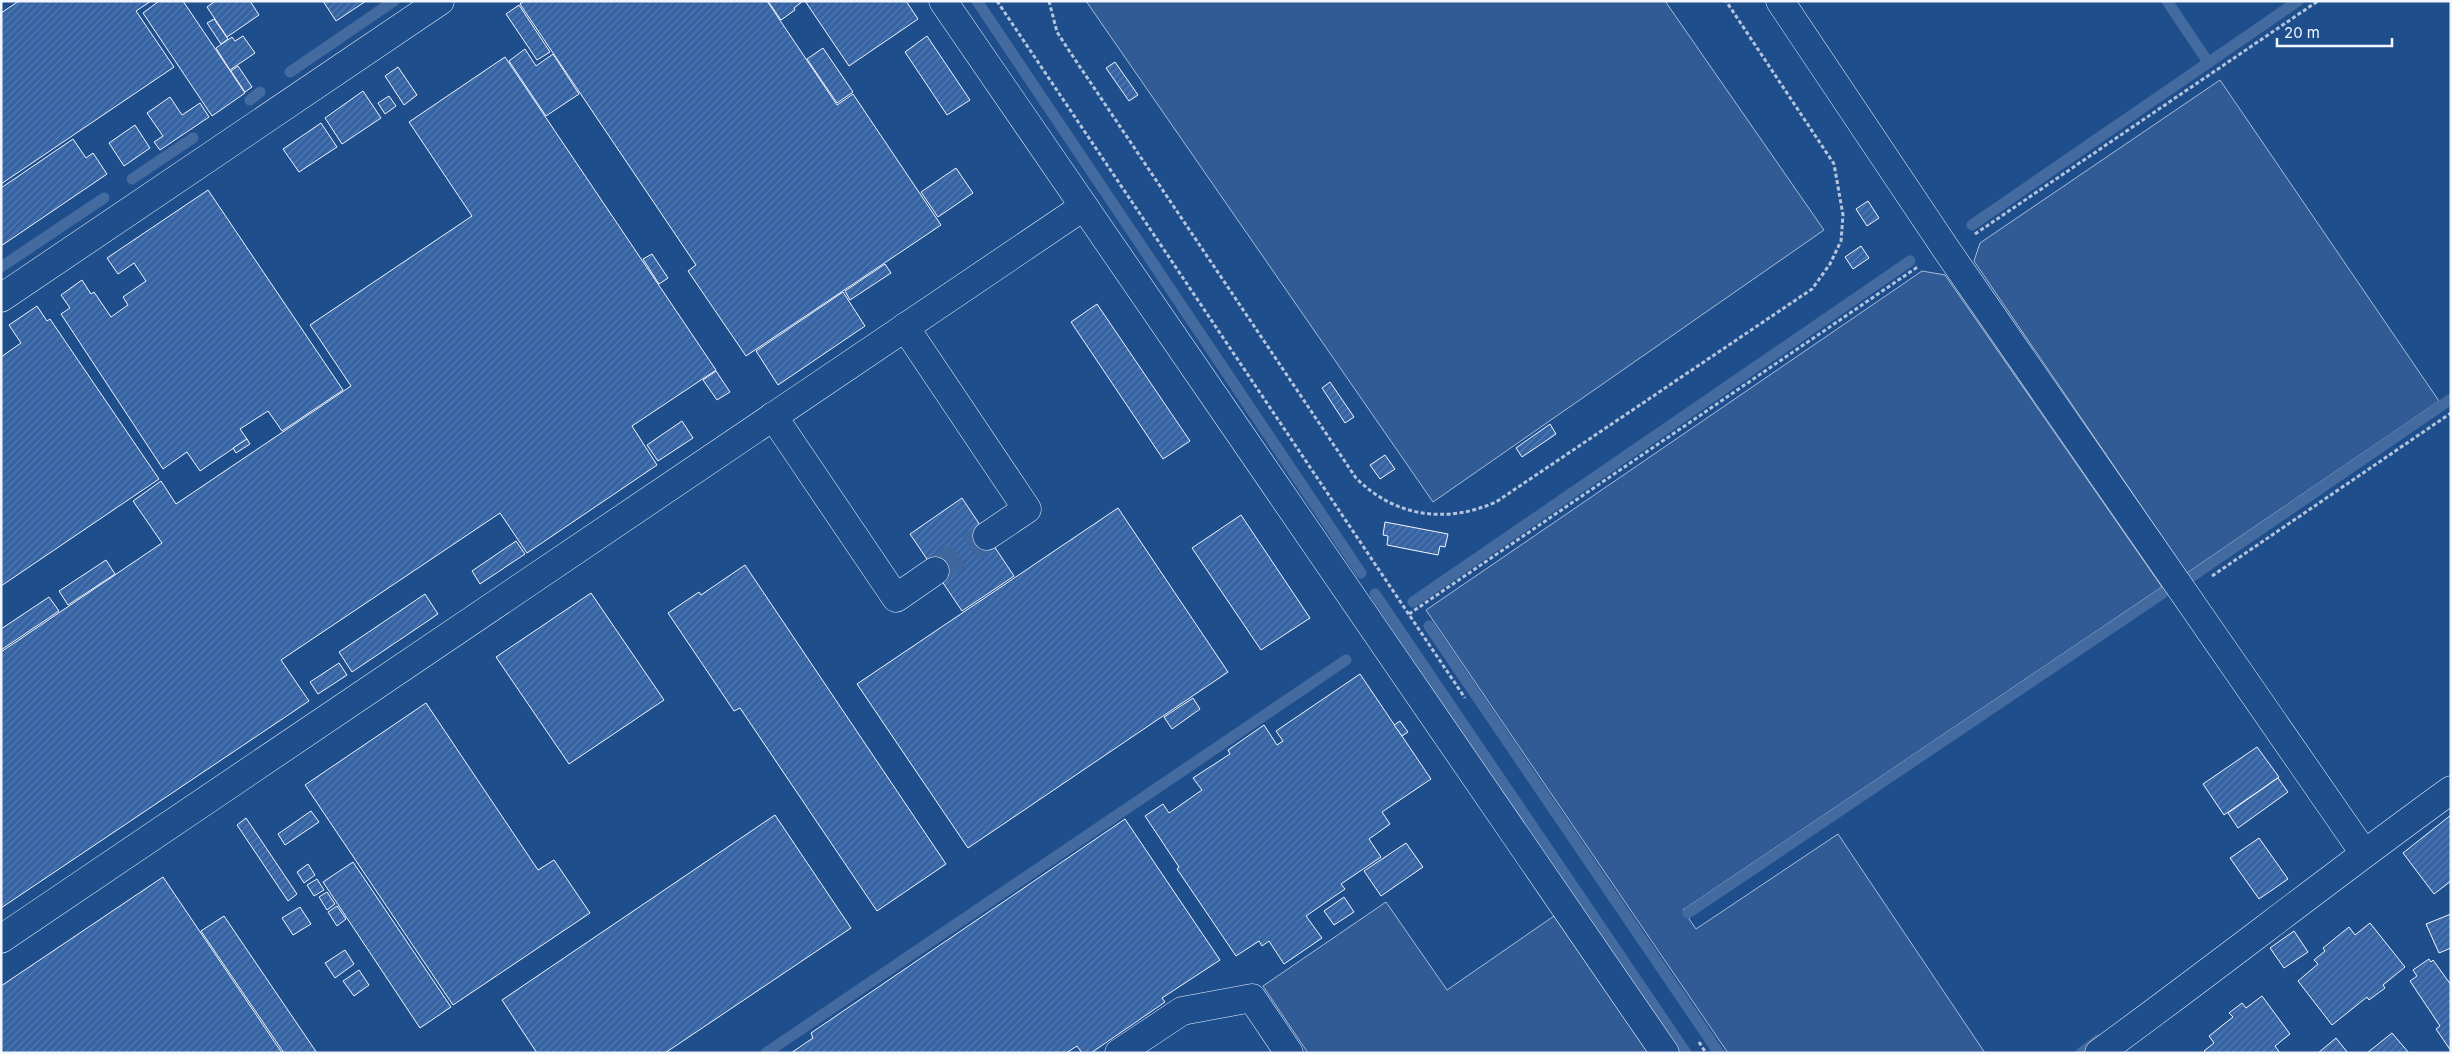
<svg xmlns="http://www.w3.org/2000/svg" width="2452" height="1054" viewBox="0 0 2452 1054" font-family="Inter,sans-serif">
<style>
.built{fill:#305b95;stroke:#a8bbd7}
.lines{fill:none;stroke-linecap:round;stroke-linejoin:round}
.stream{stroke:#446ba0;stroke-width:11}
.building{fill:url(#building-hatch);stroke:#f2f6ff}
.minor-tunnel{stroke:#3f679d;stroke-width:28;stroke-dasharray:28 14;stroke-linecap:butt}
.minor-casing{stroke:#f2f6ff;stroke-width:29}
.path{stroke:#b3c4dc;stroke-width:3;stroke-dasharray:4 2.5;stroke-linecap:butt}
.minor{stroke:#1f4e8c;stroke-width:28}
</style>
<defs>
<pattern id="building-hatch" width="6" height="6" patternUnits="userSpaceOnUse" patternTransform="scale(1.25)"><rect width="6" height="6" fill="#3563a3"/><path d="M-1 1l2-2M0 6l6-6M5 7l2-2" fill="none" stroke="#537ab1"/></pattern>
</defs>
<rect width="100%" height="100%" fill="#1f4e8c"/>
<g class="built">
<path d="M1086 1H1665L1824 230 1433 502Z"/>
<path d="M2220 80 2439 401 2187 573 1974 261 1980 243Z"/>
<path d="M1922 271 1945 275 2162 587 1683 910 1696 929 1838 834 1985 1053H1728L1426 610Z"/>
<path d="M1386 902 1447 990 1554 916 1648 1053H1308L1263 986Z"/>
</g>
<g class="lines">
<g class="stream">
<path d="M977 1 1361 573"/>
<path d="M2167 1 2208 62"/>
<path d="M290 72 394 1"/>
<path d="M250 100 260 92"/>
<path d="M132 179 193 138"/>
<path d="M1972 225 2298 1"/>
<path d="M1 267 104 198"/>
<path d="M2191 577 2451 399"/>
<path d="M1375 594 1686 1053"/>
<path d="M1413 602 1910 261"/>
<path d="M1429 626 1719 1053"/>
<path d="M1688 913 2163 593"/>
<path d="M766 1053 1346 660"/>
<path d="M2081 1053 2098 1040"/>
</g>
</g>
<g class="building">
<path d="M19 1H151L136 11 174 67 1 184V13Z"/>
<path d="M159 1H183L245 93 212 116 143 13Z"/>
<path d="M215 1H250L259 15 227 37 207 7Z"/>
<path d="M323 1H366L336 21Z"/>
<path d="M524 1H767L837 105 853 94 941 225 746 356 688 271 696 265 520 4Z"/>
<path d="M768 1H803L794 8 795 10 781 20Z"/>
<path d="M805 1H906L918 19 849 66Z"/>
<path d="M519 5 550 52 537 60 506 14Z"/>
<path d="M214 19 228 39 221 44 207 23Z"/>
<path d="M243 36 255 53 230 70 216 48 232 37 235 41Z"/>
<path d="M927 36 970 100 947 115 905 52Z"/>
<path d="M823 48 853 92 837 103 807 59Z"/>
<path d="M525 49 536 66 553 54 579 94 546 116 509 61Z"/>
<path d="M505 57 716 370 632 426 657 465 527 553 500 513 281 660 309 701 1 908V652L162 543 133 501 161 481 176 504 351 386 310 325 472 216 409 122Z"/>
<path d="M1115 62 1138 95 1129 101 1106 68Z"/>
<path d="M238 66 252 87 245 92 231 71Z"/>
<path d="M398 67 417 95 404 105 385 76Z"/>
<path d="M363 91 381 118 342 144 325 118Z"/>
<path d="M389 96 396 106 385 114 378 103Z"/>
<path d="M170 97 182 115 200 103 209 117 160 150 154 142 163 136 147 113Z"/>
<path d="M321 123 337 147 299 172 283 149Z"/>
<path d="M135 125 150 148 124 166 109 143Z"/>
<path d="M73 139 86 158 93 153 107 174 1 246V188Z"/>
<path d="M956 168 973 193 938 217 921 192Z"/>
<path d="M208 190 343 390 282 431 268 411 240 429 247 439 200 471 187 452 163 469 61 314 70 308 61 295 82 280 91 294 94 292 111 317 128 305 123 297 146 281 134 263 118 274 107 258Z"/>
<path d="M1868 201 1879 218 1867 226 1856 209Z"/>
<path d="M1861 246 1869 258 1853 269 1845 257Z"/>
<path d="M652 254 668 278 659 284 643 259Z"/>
<path d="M885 264 891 273 850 300 845 291Z"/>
<path d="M843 292 865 326 778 385 756 351Z"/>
<path d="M1097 304 1190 441 1163 459 1071 322Z"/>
<path d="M37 306 47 321 50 319 159 479 1 586V357L21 343 9 325Z"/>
<path d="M716 371 730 392 717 400 703 380Z"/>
<path d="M1330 382 1354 417 1345 423 1322 388Z"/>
<path d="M682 421 693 438 658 461 647 445Z"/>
<path d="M1550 424 1556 434 1522 457 1516 448Z"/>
<path d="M247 439 250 444 236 453 233 448Z"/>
<path d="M1385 455 1395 469 1380 479 1370 465Z"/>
<path d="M962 498 1014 576 962 611 910 534Z"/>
<path d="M1118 508 1228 672 968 848 857 684Z"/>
<path d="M1241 515 1310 618 1261 650 1192 548Z"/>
<path d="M1385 522 1448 534 1445 547 1440 546 1438 555 1387 545 1388 536 1383 535Z"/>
<path d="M516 541 525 554 480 584 472 571Z"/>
<path d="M106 560 115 574 68 605 59 591Z"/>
<path d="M745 565 946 864 877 911 740 708 734 711 668 613 699 592 701 595Z"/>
<path d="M591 593 664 700 569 764 496 657Z"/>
<path d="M425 594 438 614 352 672 339 652Z"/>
<path d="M49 597 59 611 1 650V629Z"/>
<path d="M339 663 347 675 318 694 310 682Z"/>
<path d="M1360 674 1431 779 1382 812 1390 824 1369 839 1381 857 1341 884 1345 889 1306 916 1322 938 1284 964 1269 941 1262 946 1259 941 1236 956 1177 869 1179 867 1145 816 1163 804 1169 813 1202 790 1193 778 1230 754 1228 750 1264 725 1277 745 1283 741 1276 731Z"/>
<path d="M1193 698 1200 709 1172 729 1164 717Z"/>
<path d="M426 703 538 870 554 860 590 913 453 1005 305 785Z"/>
<path d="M1400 721 1408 732 1402 736 1394 725Z"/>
<path d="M2257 747 2279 777 2224 815 2203 784Z"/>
<path d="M2278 778 2288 792 2238 828 2228 813Z"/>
<path d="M311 811 319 822 285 845 278 834Z"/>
<path d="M775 815 851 928 665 1053H537L502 1000Z"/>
<path d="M2451 815V881L2434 894 2403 853Z"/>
<path d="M246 818 297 894 288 901 237 825Z"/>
<path d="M1125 819 1220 960 1162 998 1165 1002 1091 1053H1082L1077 1046 1066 1053H791L813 1038 811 1033Z"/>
<path d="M2259 838 2288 879 2259 899 2230 858Z"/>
<path d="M1406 843 1423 867 1381 896 1364 871Z"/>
<path d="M353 862 451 1007 420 1028 323 882Z"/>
<path d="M308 864 315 875 304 883 297 872Z"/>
<path d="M163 877 282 1053H1V986Z"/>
<path d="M317 879 324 890 314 896 307 885Z"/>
<path d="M327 892 335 904 327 910 319 897Z"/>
<path d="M1344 897 1354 912 1334 925 1324 911Z"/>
<path d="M337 906 346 919 337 926 328 912Z"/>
<path d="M300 907 311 924 293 935 282 918Z"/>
<path d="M2451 914V948L2439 953 2426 924Z"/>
<path d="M224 916 317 1053H284L201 931Z"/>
<path d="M2370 923 2405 967 2383 985 2385 988 2369 1000 2367 997 2332 1025 2298 981 2318 964 2314 960 2325 951 2323 948 2349 927 2355 935Z"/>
<path d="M2294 931 2308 952 2284 968 2270 948Z"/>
<path d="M345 950 354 964 335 978 325 963Z"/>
<path d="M2429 959 2431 962 2433 960 2451 985V1051L2436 1029 2440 1026 2410 981 2417 976 2413 970Z"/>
<path d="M359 970 369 985 354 996 343 981Z"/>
<path d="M2262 996 2290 1034 2275 1046 2280 1053H2206L2204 1051 2214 1043 2209 1036 2233 1017 2229 1013 2242 1003 2246 1008Z"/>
<path d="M2392 1033 2409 1053H2367Z"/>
<path d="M2336 1038 2348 1053H2318Z"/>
</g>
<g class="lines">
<path class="minor-tunnel" d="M935 571 987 536"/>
<defs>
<g id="minor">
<path d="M943 1 1665 1053"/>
<path d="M1780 1 1948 252 2364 853"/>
<path d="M1 298 440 1"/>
<path d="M905 327 1027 509 987 536"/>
<path d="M773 416 896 598 935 571"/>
<path d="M1 939 1083 207"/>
<path d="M1119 1053 1182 1011 1252 998 1289 1053"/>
<path d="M2099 1053C2217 967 2332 876 2451 790"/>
</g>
</defs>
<use href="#minor" class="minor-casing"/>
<g class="path">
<path d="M997 1 1465 698"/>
<path d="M1049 1 1057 32 1068 49 1356 478C1395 517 1446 524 1496 502L1812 289 1830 264 1841 241 1843 215 1834 164 1726 1"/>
<path d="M1975 234 2318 1"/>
<path d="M2212 576 2451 413"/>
<path d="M1409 614 1919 266"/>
<path d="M1699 1042 1706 1053"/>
</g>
<use href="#minor" class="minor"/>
</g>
<rect width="2452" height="1054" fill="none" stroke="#f2f6ff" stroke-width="5"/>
<path d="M2277 38v8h115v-8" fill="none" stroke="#f2f6ff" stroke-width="2.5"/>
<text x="2284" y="38" font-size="15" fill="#f2f6ff" stroke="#1f4e8c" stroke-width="4" paint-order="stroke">20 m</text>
</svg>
